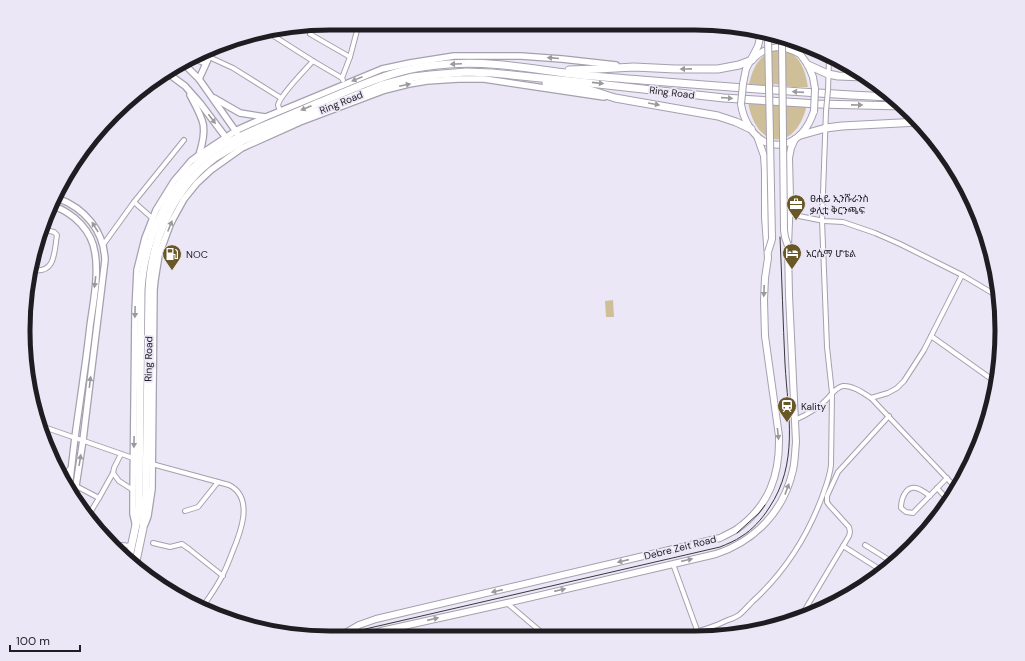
<svg xmlns="http://www.w3.org/2000/svg" width="1025" height="661" viewBox="0 0 1025 661" font-family="'DM Sans','Noto Sans Ethiopic',sans-serif">
<style>
.green{fill:#cebf99}
.lines{fill:none;stroke-linecap:round;stroke-linejoin:round}
.street-casing{stroke:#a5a0ae;stroke-width:6}
.secondary-casing{stroke:#a5a0ae;stroke-width:8}
.primary-casing{stroke:#a5a0ae;stroke-width:8}
.highway-casing{stroke:#a5a0ae;stroke-width:9}
.street{stroke:#fff;stroke-width:4}
.secondary{stroke:#fff;stroke-width:5.5}
.primary{stroke:#fff;stroke-width:6}
.highway{stroke:#fff;stroke-width:7}
.tram{stroke:#3a373e;stroke-width:1}
.street-bridge-casing{stroke:#a5a0ae;stroke-width:6;stroke-linecap:butt}
.primary-bridge-casing{stroke:#a5a0ae;stroke-width:8;stroke-linecap:butt}
.street-bridge{stroke:#fff;stroke-width:4}
.primary-bridge{stroke:#fff;stroke-width:6}
.oneway{fill:#9a999c}
.labels{text-anchor:middle;stroke-width:3.5;stroke-linejoin:round;paint-order:stroke}
.street-label{font-size:10px;fill:#1f1d22;stroke:#ece7f6}
.poi-label{font-size:10px;fill:#1f1d22;stroke:#ece7f6;text-anchor:start}
.rim{fill:none;stroke:#1f1d22;stroke-width:5}
</style>
<rect width="100%" height="100%" fill="#ece7f6"/>
<g class="green">
<path d="M775 50C798 49 805 67 808 87H793L775 84 769 86 749 84C753 68 758 56 775 50Z"/>
<path d="M748 102 807 104C797 152 756 151 748 102Z"/>
<path d="M613 300 614 317H606L605 301Z"/>
</g>
<g class="lines">
<defs>
<g id="street">
<path d="M269 33 313 61 342 78"/>
<path d="M310 34 350 57"/>
<path d="M800 54 805 47"/>
<path d="M209 57 233 68 281 98"/>
<path d="M193 59 206 64"/>
<path d="M343 80 342 78 350 57 359 23"/>
<path d="M828 90 829 59 828 54"/>
<path d="M280 111 278 105C280 95 305 70 313 61"/>
<path d="M134 202 152 218"/>
<path d="M789 214 824 221 843 222 875 233 900 244 962 275 999 297"/>
<path d="M103 245 134 202 184 140"/>
<path d="M32 270C56 274 54 252 57 235L54 232 41 229"/>
<path d="M931 336 997 383"/>
<path d="M871 398 888 393 897 388 904 381 924 350 962 275"/>
<path d="M32 400 34 412"/>
<path d="M795 420C806 415 818 409 826 400 831 395 836 387 843 386 851 385 864 393 871 398L957 489"/>
<path d="M41 426 133 458"/>
<path d="M152 464 229 485C255 498 240 534 232 553 229 561 226 569 222 576 217 587 209 597 202 608"/>
<path d="M113 473 119 481 133 490"/>
<path d="M63 475 72 467"/>
<path d="M76 486 99 498"/>
<path d="M937 488 949 501"/>
<path d="M930 496C926 493 921 489 916 488 905 486 901 500 901 508L906 512 913 513 947 478"/>
<path d="M185 511 198 507 218 482"/>
<path d="M88 516 99 498 113 473 114 468 121 454"/>
<path d="M153 543 170 547 182 544 189 549 223 576"/>
<path d="M865 545 889 560 891 566"/>
<path d="M843 546 884 572"/>
<path d="M116 548 121 545 132 546"/>
<path d="M673 564 697 630 702 637"/>
<path d="M507 603 547 637"/>
<path d="M800 618 849 536 850 532 849 527 829 505 827 502V496L838 472 889 416"/>
<path d="M676 637C694 633 712 628 728 620 732 619 736 617 739 615 744 611 748 606 752 602 784 573 807 537 822 497 826 486 830 476 831 465L832 393 827 347 822 220 826 111"/>
</g>
<g id="secondary">
<path d="M183 63 199 79 237 133"/>
<path d="M166 72 185 86 200 103 227 139"/>
<path d="M199 79 209 57 211 50"/>
<path d="M190 95C204 121 208 126 199 155"/>
<path d="M214 98 240 113 265 117"/>
<path d="M57 198C85 208 104 231 105 260L83 440 74 499"/>
<path d="M53 206C74 213 92 231 95 253 99 275 93 304 90 326 86 363 80 400 75 437 73 454 71 471 69 488"/>
<path d="M145 524 148 516 152 489 154 290 155 280 159 255 170 225 173 219 184 199 197 183 211 170 242 148 300 122 385 90 409 84 427 81 458 79H484L604 97"/>
<path d="M136 527 133 514V496L135 311 137 270 145 238 156 210 174 181 191 161 199 155 237 130 266 117 382 69 410 63 454 56H521L562 59 616 65"/>
</g>
<g id="primary">
<path d="M794 44 800 54 808 65 813 77 815 89"/>
<path d="M754 58C769 44 782 45 800 54"/>
<path d="M743 84 746 69 758 46 761 34"/>
<path d="M741 104C743 119 753 138 768 143 773 145 779 145 784 144 800 140 809 126 814 111"/>
<path d="M340 636 359 625 376 619 720 538C726 535 732 532 737 529 769 506 780 475 779 436L765 336 764 300 765 278 768 258 765 217V171L764 156 757 136"/>
<path d="M368 636 381 631 507 603 716 554C755 541 784 511 793 470 795 461 795 452 796 442L789 295 788 246 790 197 789 158 791 148 795 139"/>
</g>
<g id="highway">
<path d="M808 65 828 74 838 76 864 77"/>
<path d="M569 70 598 69 634 67 675 69H718L739 65 752 60"/>
<path d="M546 83 587 89 615 98 718 116 736 122 751 129"/>
<path d="M801 135 826 128 842 126 919 122"/>
<path d="M128 562 137 520 139 506 141 290C144 240 169 182 212 152 228 141 247 133 266 125 283 118 300 111 318 103 348 91 379 76 411 69 423 66 437 65 449 64 497 60 544 72 591 76 692 84 792 93 893 97"/>
<path d="M135 566 143 528 146 494 149 291C151 240 173 188 216 157 224 152 234 147 242 141L382 85 413 77 430 75 466 72 492 73 580 82 724 98 818 104 903 106"/>
</g>
</defs>
<use href="#street" class="street-casing"/>
<use href="#secondary" class="secondary-casing"/>
<use href="#primary" class="primary-casing"/>
<use href="#highway" class="highway-casing"/>
<use href="#street" class="street"/>
<use href="#secondary" class="secondary"/>
<use href="#primary" class="primary"/>
<use href="#highway" class="highway"/>
<g class="tram">
<path d="M737 533 759 513 765 505"/>
<path d="M351 636 361 630 720 547C727 544 735 541 742 536 752 530 762 519 769 508 799 463 788 415 785 364 783 322 782 280 780 237"/>
</g>
<defs>
<path id="street-bridge" d="M826 111 828 90"/>
<g id="primary-bridge">
<path d="M782 40 784 230 785 237 788 246"/>
<path d="M741 104 743 84"/>
<path d="M814 111 815 89"/>
<path d="M768 252 772 239 768 36"/>
</g>
</defs>
<use href="#street-bridge" class="street-bridge-casing"/>
<use href="#primary-bridge" class="primary-bridge-casing"/>
<use href="#street-bridge" class="street-bridge"/>
<use href="#primary-bridge" class="primary-bridge"/>
</g>
<defs><path id="oneway-solid" d="M-6-.8H1V-3.2L6.5 0L1 3.2V.8H-6Z"/></defs>
<g class="oneway">
<use href="#oneway-solid" transform="translate(553 58) rotate(-175)"/>
<use href="#oneway-solid" transform="translate(456 64) rotate(178)"/>
<use href="#oneway-solid" transform="translate(686 69) rotate(179)"/>
<use href="#oneway-solid" transform="translate(357 79) rotate(158)"/>
<use href="#oneway-solid" transform="translate(598 83) rotate(6)"/>
<use href="#oneway-solid" transform="translate(405 85) rotate(-12)"/>
<use href="#oneway-solid" transform="translate(798 92) rotate(-176)"/>
<use href="#oneway-solid" transform="translate(727 98) rotate(4)"/>
<use href="#oneway-solid" transform="translate(654 104) rotate(10)"/>
<use href="#oneway-solid" transform="translate(857 105) rotate(1)"/>
<use href="#oneway-solid" transform="translate(306 108) rotate(157)"/>
<use href="#oneway-solid" transform="translate(212 119) rotate(53)"/>
<use href="#oneway-solid" transform="translate(170 226) rotate(-68)"/>
<use href="#oneway-solid" transform="translate(95 227) rotate(-122)"/>
<use href="#oneway-solid" transform="translate(95 282) rotate(97)"/>
<use href="#oneway-solid" transform="translate(764 291) rotate(92)"/>
<use href="#oneway-solid" transform="translate(135 312) rotate(91)"/>
<use href="#oneway-solid" transform="translate(90 382) rotate(-83)"/>
<use href="#oneway-solid" transform="translate(778 434) rotate(84)"/>
<use href="#oneway-solid" transform="translate(134 442) rotate(91)"/>
<use href="#oneway-solid" transform="translate(80 460) rotate(-81)"/>
<use href="#oneway-solid" transform="translate(787 489) rotate(-70)"/>
<use href="#oneway-solid" transform="translate(687 560) rotate(-13)"/>
<use href="#oneway-solid" transform="translate(623 561) rotate(167)"/>
<use href="#oneway-solid" transform="translate(560 590) rotate(-13)"/>
<use href="#oneway-solid" transform="translate(497 591) rotate(167)"/>
<use href="#oneway-solid" transform="translate(433 619) rotate(-13)"/>
</g>
<defs>
<symbol id="office-pin" viewBox="-11 -11 22 30"><path d="M0 17L-7.5 6A9.5 9.5 0 1 1 7.5 6Z" fill="#695725" stroke="#ece7f6"/><path d="M-6-3h4V-5.5h4V-3h4V5H-6ZM-1-4.5V-3h2v-1.5ZM-6 0V1H6V0Z" fill="#fff"/></symbol>
<symbol id="hotel-pin" viewBox="-11 -11 22 30"><path d="M0 17L-7.5 6A9.5 9.5 0 1 1 7.5 6Z" fill="#695725" stroke="#ece7f6"/><path d="M-6-4.5h1.5V1H6V5H4.5V3h-9V5H-6ZM-4 0a1.8 1.8 0 1 1 3.6 0ZM.5 0V-2.5h3Q6-2.5 6 0Z" fill="#fff"/></symbol>
<symbol id="fuel-pin" viewBox="-11 -11 22 30"><path d="M0 17L-7.5 6A9.5 9.5 0 1 1 7.5 6Z" fill="#695725" stroke="#ece7f6"/><path d="M-5.5-6h7V0h2V4h1.3V-2.5L3-4.5l.8-.8L6-3V5H2.5V1h-1V6h-7ZM-4.2-4.7v3.2H.2V-4.7Z" fill="#fff"/></symbol>
<symbol id="station-pin" viewBox="-11 -11 22 30"><path d="M0 17L-7.5 6A9.5 9.5 0 1 1 7.5 6Z" fill="#695725" stroke="#ece7f6"/><path d="M-3-6H3Q5-6 5-4V2Q5 4 3 4L4.5 6H3L1.5 4h-3L-3 6H-4.5L-3 4Q-5 4-5 2V-4Q-5-6-3-6ZM-3.5-4v3h7v-3ZM-3.5 1v1.5H-2V1ZM2 1v1.5H3.5V1Z" fill="#fff"/></symbol>
</defs>
<g fill-rule="evenodd">
<use href="#office-pin" x="785" y="193" width="22" height="30"/>
<use href="#hotel-pin" x="781" y="242" width="22" height="30"/>
<use href="#fuel-pin" x="161" y="243" width="22" height="30"/>
<use href="#station-pin" x="776" y="395" width="22" height="30"/>
</g>
<g class="labels">
<g class="street-label">
<text transform="translate(672 92) rotate(7)" y="4">Ring Road</text>
<text transform="translate(341 102) rotate(-22)" y="4">Ring Road</text>
<text transform="translate(148 359) rotate(-89)" y="4">Ring Road</text>
<text transform="translate(680 547) rotate(-14)" y="4">Debre Zeit Road</text>
</g>
<g class="poi-label">
<text x="810" y="202">ፀሐይ ኢንሹራንስ<tspan x="810" dy="12">ቃሊቲ ቅርንጫፍ</tspan></text>
<text x="806" y="257">አርሴማ ሆቴል</text>
<text x="186" y="258">NOC</text>
<text x="801" y="410">Kality</text>
</g>
</g>
<path d="M0 0H1025V661H0ZM330 30H695A300 300 0 0 1 995 330V331A300 300 0 0 1 695 631H330A300 300 0 0 1 30 331V330A300 300 0 0 1 330 30Z" fill="#ece7f6" fill-rule="evenodd"/>
<path class="rim" d="M330 30H695A300 300 0 0 1 995 330V331A300 300 0 0 1 695 631H330A300 300 0 0 1 30 331V330A300 300 0 0 1 330 30Z"/>
<path d="M10 645v6h70v-6" fill="none" stroke="#1f1d22" stroke-width="2"/>
<text x="16" y="645" font-size="12" fill="#1f1d22" stroke="#ece7f6" stroke-width="3" paint-order="stroke">100 m</text>
</svg>
